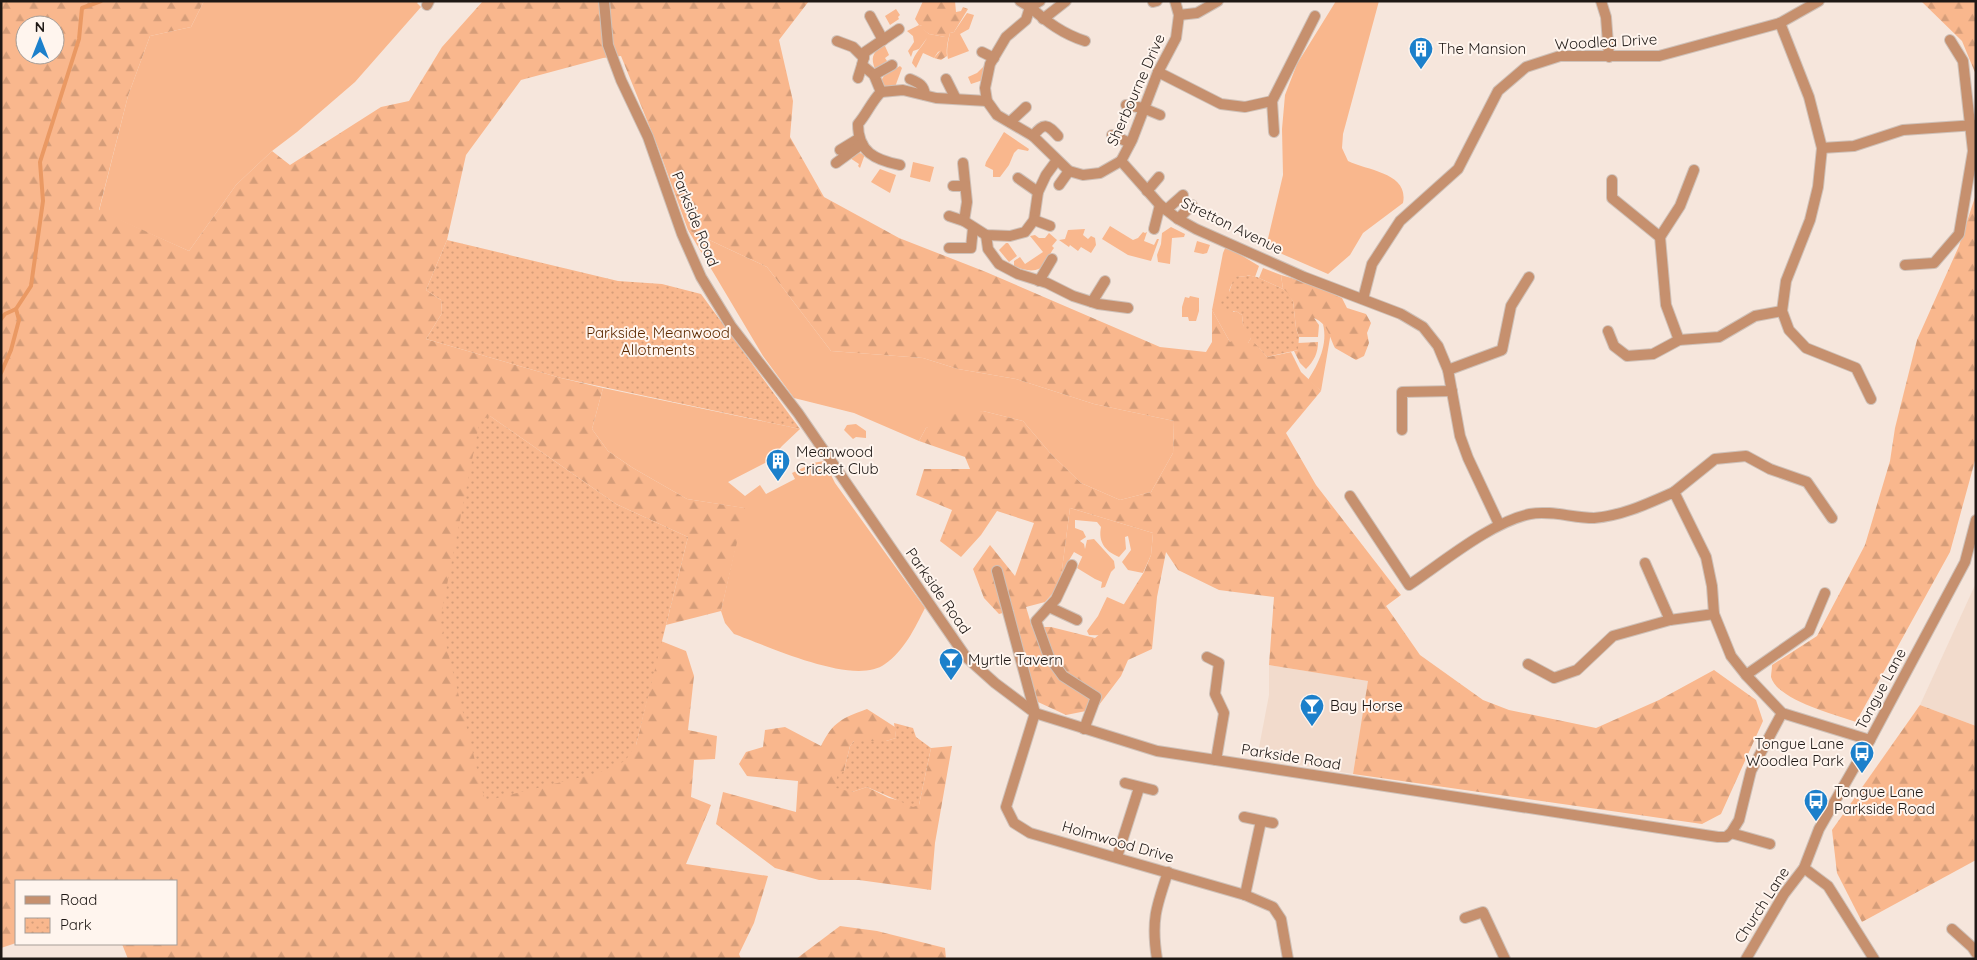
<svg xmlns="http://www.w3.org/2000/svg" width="1977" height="960" viewBox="0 0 1977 960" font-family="Quicksand,sans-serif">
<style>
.built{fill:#f2dbcc}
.grass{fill:#f9b78d}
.forest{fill:url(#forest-firs);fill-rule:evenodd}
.park{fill:url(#park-dots)}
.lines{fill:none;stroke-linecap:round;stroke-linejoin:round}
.stream{stroke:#ea9963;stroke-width:4}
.minor-casing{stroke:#cfc1b8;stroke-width:12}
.minor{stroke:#c6906e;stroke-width:10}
.labels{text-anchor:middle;stroke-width:4;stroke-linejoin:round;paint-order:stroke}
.street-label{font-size:15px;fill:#1e1815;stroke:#fff5ee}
.poi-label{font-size:15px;fill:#1e1815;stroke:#fff5ee;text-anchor:start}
.park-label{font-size:15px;fill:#5d2a00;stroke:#fff5ee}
</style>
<defs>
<pattern id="forest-firs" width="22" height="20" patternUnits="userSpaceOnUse" patternTransform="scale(1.25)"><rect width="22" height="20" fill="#f9b78d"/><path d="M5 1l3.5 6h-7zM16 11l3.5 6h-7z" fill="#d59d79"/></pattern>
<pattern id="park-dots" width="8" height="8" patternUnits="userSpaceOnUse" patternTransform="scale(1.25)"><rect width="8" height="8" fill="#f9b78d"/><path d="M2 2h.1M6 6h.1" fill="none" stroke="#d59d79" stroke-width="1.8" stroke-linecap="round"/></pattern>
</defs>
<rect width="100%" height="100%" fill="#f6e6dc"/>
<g class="built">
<path d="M1976 583V726L1920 705Z"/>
<path d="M1269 665 1369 681 1353 774 1257 758 1269 695Z"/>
</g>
<g class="grass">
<path d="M204 1H419L417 3 421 7 355 82 297 132 272 151 236 185 189 251 99 211 128 96 150 36 191 27Z"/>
<path d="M1336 1H1379L1343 134 1342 148 1348 161C1369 171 1409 173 1403 203L1363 233 1350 255 1328 274 1266 247 1283 175 1282 129 1285 95 1297 64Z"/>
<path d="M896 9 900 15 898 17 899 19 890 25 885 16Z"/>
<path d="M967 13 974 15 969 29 960 34 969 51 948 59C946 50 948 42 950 33L954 32Z"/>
<path d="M919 25 922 26 923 29 929 34 945 37 946 45 942 50 938 52 934 58 923 53 916 68 912 63C914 54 922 47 927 38L919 49 913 51 911 57 908 51 914 42 913 36 907 31Z"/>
<path d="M881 46H885L889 55 885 58 887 61 875 69C871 58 872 54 881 46Z"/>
<path d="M900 66 902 68 895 87 886 88 880 82 884 76Z"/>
<path d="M984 66 983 80 971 84 968 77 977 73Z"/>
<path d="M1004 132 1029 149 1028 151 1018 149 1014 153 1009 165 1000 177H993V170L985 166 986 162Z"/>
<path d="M859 153 865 154 860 168 858 166 859 164 850 158Z"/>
<path d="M913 162 934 167 930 182 910 177Z"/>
<path d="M880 169 896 175 890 193 871 182Z"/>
<path d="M1110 226 1133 240 1138 238 1143 232 1145 233 1147 232 1144 241 1154 245 1157 239H1159L1151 261 1128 255 1102 239Z"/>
<path d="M1171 227 1185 234 1184 237 1172 238 1170 264 1158 262 1157 255 1161 244 1162 233Z"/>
<path d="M1085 229 1083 235 1088 239 1091 236 1095 238 1096 245 1091 253 1081 247 1078 251 1070 245 1069 247 1059 240 1065 239 1068 230Z"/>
<path d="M688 230 767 267 831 351 923 358 958 369 1016 379 1094 404 1174 421 1173 453 1151 492 1120 500 1081 483 1051 454 1023 421 983 411 926 428 919 441 854 413 794 398 763 356Z"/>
<path d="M1049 233 1057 240 1052 246 1054 248C1050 253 1050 257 1047 262 1039 274 1025 271 1014 266V261L1020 257 1025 264 1043 252 1030 236 1035 235 1039 238H1045Z"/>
<path d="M1197 241 1210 245 1207 253 1203 254 1194 252Z"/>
<path d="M1006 243H1008L1017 256 1009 262 999 250Z"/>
<path d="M1226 246 1259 266 1255 277 1247 275 1246 277 1238 276C1225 291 1229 294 1233 312L1236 311 1242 315 1243 325 1251 338 1248 343 1230 342 1212 310 1223 253Z"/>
<path d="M1263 268 1281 275 1283 289 1259 278Z"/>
<path d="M1190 296 1199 298V311L1196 321H1189L1188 317H1182V307L1185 297 1189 298Z"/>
<path d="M1323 324 1330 332V338L1321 391 1308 380C1319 363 1328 344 1323 324Z"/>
<path d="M603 388 800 429 782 446 769 461 728 482 745 496 760 485 766 494 795 479 792 473 813 463 824 461 835 483 925 608C915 628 904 651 885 664 854 687 768 646 734 634L725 623 721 611 744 508 687 499 633 468 608 451 592 429Z"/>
<path d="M856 424 866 431V438L856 437 853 439 844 430 847 425Z"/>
<path d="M1070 508 1153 533 1151 555 1143 573 1128 570 1122 562 1131 550 1128 536 1125 537 1126 549 1119 557C1105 551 1098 542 1101 527L1097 522 1075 520V528L1083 531 1086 537 1080 541 1084 544 1085 549 1087 540 1094 539 1114 561 1115 568 1111 572 1105 587 1101 588 1102 582 1095 579 1077 568 1084 553 1083 557 1074 552 1068 562 1070 564 1061 577Z"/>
<path d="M1107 597 1139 611 1119 636 1089 635 1087 631 1098 616Z"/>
</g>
<g class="forest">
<path d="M1 1H204L191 27 150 36 128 96 99 210 189 251 236 185 272 151 290 165 381 107 409 101 442 47 483 1H809L779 40 793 101 790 137 824 197 899 238 986 272 1160 347 1206 352 1212 342V310L1230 342C1236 338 1242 339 1248 343L1251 338 1267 357 1291 352 1301 372 1321 391 1286 433 1316 485 1401 595 1386 606 1420 655 1483 700 1509 710 1596 728 1659 700 1714 670 1756 700 1763 721 1721 814 1702 824 1353 774 1368 681 1269 665 1274 597 1219 590 1178 570 1166 552 1157 597 1152 649 1128 660 1121 676 1096 709 1066 715 1038 702 1021 670 1009 629 1014 610 999 614 984 598 973 569 990 545 1015 576 1034 523 997 511 981 535 961 557 940 541 952 510 916 495 924 469H970L965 457 919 441 926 428 956 413 983 411 1023 421 1051 454 1081 483 1120 500 1151 492 1173 453 1174 421 1094 404 1016 379 958 369 923 358 831 351 767 267 688 230 659 150 621 56 603 58 521 80 466 155 447 240 426 290 441 300 442 313 426 339 561 378 603 388 592 429 608 451 633 468 687 499 745 508 721 611 666 625 688 537 616 504 490 416 636 745 661 641 686 651 694 676 688 730 717 736 715 759 694 760 691 797 711 805 686 864 768 876 754 923 739 954 741 959H128L122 944H176V881H16V943L1 948ZM25 25H55V55H25ZM1070 508 1153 533 1151 555 1144 572 1111 625 1095 638 1051 627H1032L1026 607 1045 602 1060 585Z"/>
<path d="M923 1H955L956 12 961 11 963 7 968 9 954 32 950 33C948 40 946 48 947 56L941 60 934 58 945 45V37L929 34 922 29V26L919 25 915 19Z"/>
<path d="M1921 1H1976V75L1962 41Z"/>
<path d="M1976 194V457L1950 552 1856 722C1836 715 1777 700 1771 677 1771 674 1772 669 1772 665L1817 636 1865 545 1890 461 1895 428 1917 340 1959 246Z"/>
<path d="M1281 275 1336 291 1335 295 1342 298 1347 308 1366 314 1371 323 1367 333 1369 343 1364 356 1356 360 1335 348C1329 336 1328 324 1314 318L1319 325 1318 337H1299L1296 328 1293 301 1283 289Z"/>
<path d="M1318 342C1318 353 1314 361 1306 369L1300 363 1294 351 1298 350V343Z"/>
<path d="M1920 705 1976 726V860L1862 922 1837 873 1832 830Z"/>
<path d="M867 709 895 727 896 738 886 741H854L850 746 844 771 852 792 867 787 889 798 919 805 931 748 952 746 935 843 931 890 859 880H819L775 868 716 824 723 792 796 812 798 781 747 776 739 764 746 752 763 747 765 730 785 727 821 746C833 722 842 718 867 709Z"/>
<path d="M840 926 877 931 945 948 946 959H796Z"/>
</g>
<g class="park">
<path d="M447 240 618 281 662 284 701 294 800 429 561 378 426 339 442 313 441 300 426 290Z"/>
<path d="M1246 275 1257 277 1283 289 1288 293 1293 301 1296 328 1299 337 1298 350 1267 357 1245 332 1243 325 1242 315 1236 311 1228 312 1221 306C1221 299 1222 295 1229 292L1234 278 1238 276 1246 277Z"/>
<path d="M490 416 616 504 688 537 636 745 625 761 598 773 485 801 440 620 480 420Z"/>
<path d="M894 723 913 728 916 737 931 748 919 805 913 807 867 787 852 792 836 788 837 776 844 771 850 746 854 741H886L896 738Z"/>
</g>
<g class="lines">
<g class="stream">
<path d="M1 319 5 314 16 309"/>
<path d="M1 373 11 350 19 320 16 309 31 286 43 201 40 162 79 39 82 8 101 1"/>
</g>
<defs>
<g id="minor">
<path d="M604 1 608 45 621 80 648 137 682 234 701 277 731 326 798 413 966 657 995 683 1035 713 1157 751 1718 837H1726L1731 833 1739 820 1751 771 1782 713"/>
<path d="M1020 1 1030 7 1026 20 1006 37 990 64 985 88 987 101 997 115 1033 136 1069 171 1083 175 1100 173 1121 161 1160 205 1178 219 1196 229 1304 277 1401 314 1423 327 1438 346 1448 370 1460 436 1468 458 1499 524"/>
<path d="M1040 1 1030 7C1047 22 1063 34 1085 41"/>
<path d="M1601 1 1606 17 1609 57"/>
<path d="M1153 2 1157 1"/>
<path d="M427 5 429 1"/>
<path d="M1179 15 1197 13 1218 1"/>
<path d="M870 16 883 40"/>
<path d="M1043 19 1066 1"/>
<path d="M1780 23 1809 97 1822 148 1818 187 1810 220 1786 281 1782 311 1789 330 1806 348 1856 368 1871 399"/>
<path d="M899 29 865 52 862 65 874 75 881 92C871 102 867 114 858 124 858 152 875 160 900 165"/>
<path d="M837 41 853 47 864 58"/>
<path d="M982 52 994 58"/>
<path d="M1158 72 1221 104 1245 107 1272 101 1315 16"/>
<path d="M874 75 892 65"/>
<path d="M858 78 862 65"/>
<path d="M910 79C919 83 924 85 925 95"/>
<path d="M946 79 956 99"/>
<path d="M881 92 903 90 936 98 987 101"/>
<path d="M1272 101 1274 132"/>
<path d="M1126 105 1143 108 1160 115"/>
<path d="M1010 122 1026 107"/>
<path d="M1112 135 1130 143"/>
<path d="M1033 136C1044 122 1047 124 1058 136"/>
<path d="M1822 148 1854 146 1903 130 1976 125"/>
<path d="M840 150 858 139"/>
<path d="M1121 161 1132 140 1158 72 1176 38 1179 15 1175 1"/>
<path d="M836 163 862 144"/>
<path d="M963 163 967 202 964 221"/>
<path d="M1018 178 1038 192"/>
<path d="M1612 180V198L1660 237 1666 305 1679 340"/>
<path d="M1059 185 1069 171"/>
<path d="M953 186H965"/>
<path d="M1147 191 1159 177"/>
<path d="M1166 210 1183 195"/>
<path d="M949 216 964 221 986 235 1010 236 1025 232 1034 220 1038 192 1046 175 1057 160"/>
<path d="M1178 219 1192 205"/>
<path d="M1034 220 1050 226"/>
<path d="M1154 229 1160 205"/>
<path d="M986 235 988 249 999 264 1018 274 1047 283 1073 296 1098 304 1128 308"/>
<path d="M1660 237 1680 206 1694 170"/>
<path d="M949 248H971L973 228"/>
<path d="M1905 265 1934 263 1959 234 1973 151 1963 61 1950 40"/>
<path d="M1039 281 1052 259"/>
<path d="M1363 299 1372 264 1400 221 1458 169 1498 91 1526 67 1560 56H1659L1780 23 1819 1"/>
<path d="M1092 302 1105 281"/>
<path d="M1608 331 1614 346 1627 356 1653 354 1679 340 1719 337 1755 316 1782 311"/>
<path d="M1448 370 1502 350 1511 306 1529 277"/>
<path d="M1402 430V392L1452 391"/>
<path d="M1674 492 1715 459 1746 456 1770 469 1807 482 1832 518"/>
<path d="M1350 496 1409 585C1442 563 1491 522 1530 514 1551 510 1573 518 1594 518 1622 516 1649 503 1674 492L1706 557 1712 586 1714 614 1731 656 1746 675 1782 713 1870 740"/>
<path d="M1645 563 1670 620"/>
<path d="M1072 565 1056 599 1036 621 1049 657 1063 676 1096 697 1084 729"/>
<path d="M997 571 1035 713 1006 807 1014 823 1030 833 1245 895 1273 907 1281 919 1288 959"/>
<path d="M1049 607 1077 620"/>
<path d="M1207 657 1219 663 1215 694 1224 713 1216 760"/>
<path d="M1528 664 1554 678 1577 670 1613 636 1670 620 1714 614"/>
<path d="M1746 675 1809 631 1825 593"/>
<path d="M1125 783 1153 790"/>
<path d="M1244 817 1273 823"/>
<path d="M1731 833 1770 844"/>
<path d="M1117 857 1139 788"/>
<path d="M1804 868 1828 886 1874 959"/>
<path d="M1245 895 1261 821"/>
<path d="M1465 918 1483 912 1505 959"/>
<path d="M1952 929 1972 947 1976 953"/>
<path d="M1157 959C1151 921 1156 907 1168 872"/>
<path d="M1746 959 1784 894 1804 868 1819 829 1870 740 1965 562 1976 520"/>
</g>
</defs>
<use href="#minor" class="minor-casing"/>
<use href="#minor" class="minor"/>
</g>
<defs>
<symbol id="building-pin" viewBox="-11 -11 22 30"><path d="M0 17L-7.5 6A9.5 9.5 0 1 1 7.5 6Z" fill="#1c80cb" stroke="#fff5ee"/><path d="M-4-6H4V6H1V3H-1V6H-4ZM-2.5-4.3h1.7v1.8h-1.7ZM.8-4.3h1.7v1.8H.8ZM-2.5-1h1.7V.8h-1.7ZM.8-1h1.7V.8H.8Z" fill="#fff"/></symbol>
<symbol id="bar-pin" viewBox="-11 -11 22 30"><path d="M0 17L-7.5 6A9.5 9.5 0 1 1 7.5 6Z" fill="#1c80cb" stroke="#fff5ee"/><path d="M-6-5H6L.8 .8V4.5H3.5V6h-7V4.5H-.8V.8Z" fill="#fff"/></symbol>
<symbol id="bus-pin" viewBox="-11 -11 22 30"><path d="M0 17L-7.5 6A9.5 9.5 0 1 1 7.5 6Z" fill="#1c80cb" stroke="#fff5ee"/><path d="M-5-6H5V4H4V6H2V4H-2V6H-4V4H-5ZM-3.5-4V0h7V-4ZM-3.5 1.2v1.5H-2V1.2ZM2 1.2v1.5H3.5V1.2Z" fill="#fff"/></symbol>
</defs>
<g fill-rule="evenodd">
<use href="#building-pin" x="1407" y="35" width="28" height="38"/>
<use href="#building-pin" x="764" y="447" width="28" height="38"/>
<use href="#bar-pin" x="937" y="646" width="28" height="38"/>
<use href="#bar-pin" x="1298" y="692" width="28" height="38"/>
<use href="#bus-pin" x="1848" y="739" width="28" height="38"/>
<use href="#bus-pin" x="1802" y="787" width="28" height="38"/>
</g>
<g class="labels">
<g class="street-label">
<text transform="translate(1606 42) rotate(-3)" y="5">Woodlea Drive</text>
<text transform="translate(1136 90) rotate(-66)" y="5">Sherbourne Drive</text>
<text transform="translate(695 219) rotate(68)" y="5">Parkside Road</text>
<text transform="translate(1232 226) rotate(26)" y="5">Stretton Avenue</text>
<text transform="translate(938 591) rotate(55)" y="5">Parkside Road</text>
<text transform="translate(1881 689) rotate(-62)" y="5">Tongue Lane</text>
<text transform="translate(1291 757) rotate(9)" y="5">Parkside Road</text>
<text transform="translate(1118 842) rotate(16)" y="5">Holmwood Drive</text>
<text transform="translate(1762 905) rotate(-57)" y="5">Church Lane</text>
</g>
<g class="poi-label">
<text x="1438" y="54">The Mansion</text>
<text x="796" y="457">Meanwood<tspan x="796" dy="17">Cricket Club</tspan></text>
<text x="968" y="665">Myrtle Tavern</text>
<text x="1330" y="711">Bay Horse</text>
<text x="1844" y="749" text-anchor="end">Tongue Lane<tspan x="1844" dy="17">Woodlea Park</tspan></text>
<text x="1834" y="797">Tongue Lane<tspan x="1834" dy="17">Parkside Road</tspan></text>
</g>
<g class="park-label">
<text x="658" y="338">Parkside, Meanwood<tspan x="658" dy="17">Allotments</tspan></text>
</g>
</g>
<rect width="1977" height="960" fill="none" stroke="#1e1815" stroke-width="5"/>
<rect x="15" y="880" width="162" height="65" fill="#fff5ee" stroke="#a59d97"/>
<rect x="25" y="896" width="25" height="8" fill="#c6906e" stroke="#a59d97"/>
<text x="60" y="905" font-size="15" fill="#1e1815">Road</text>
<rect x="25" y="918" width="25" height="15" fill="url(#park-dots)" stroke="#a59d97"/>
<text x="60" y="930" font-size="15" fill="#1e1815">Park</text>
<g transform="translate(40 40)"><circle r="24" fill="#fff5ee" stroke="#a59d97"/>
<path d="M0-4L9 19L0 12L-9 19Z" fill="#1c80cb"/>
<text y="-8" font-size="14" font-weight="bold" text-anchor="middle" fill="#1e1815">N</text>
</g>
</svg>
